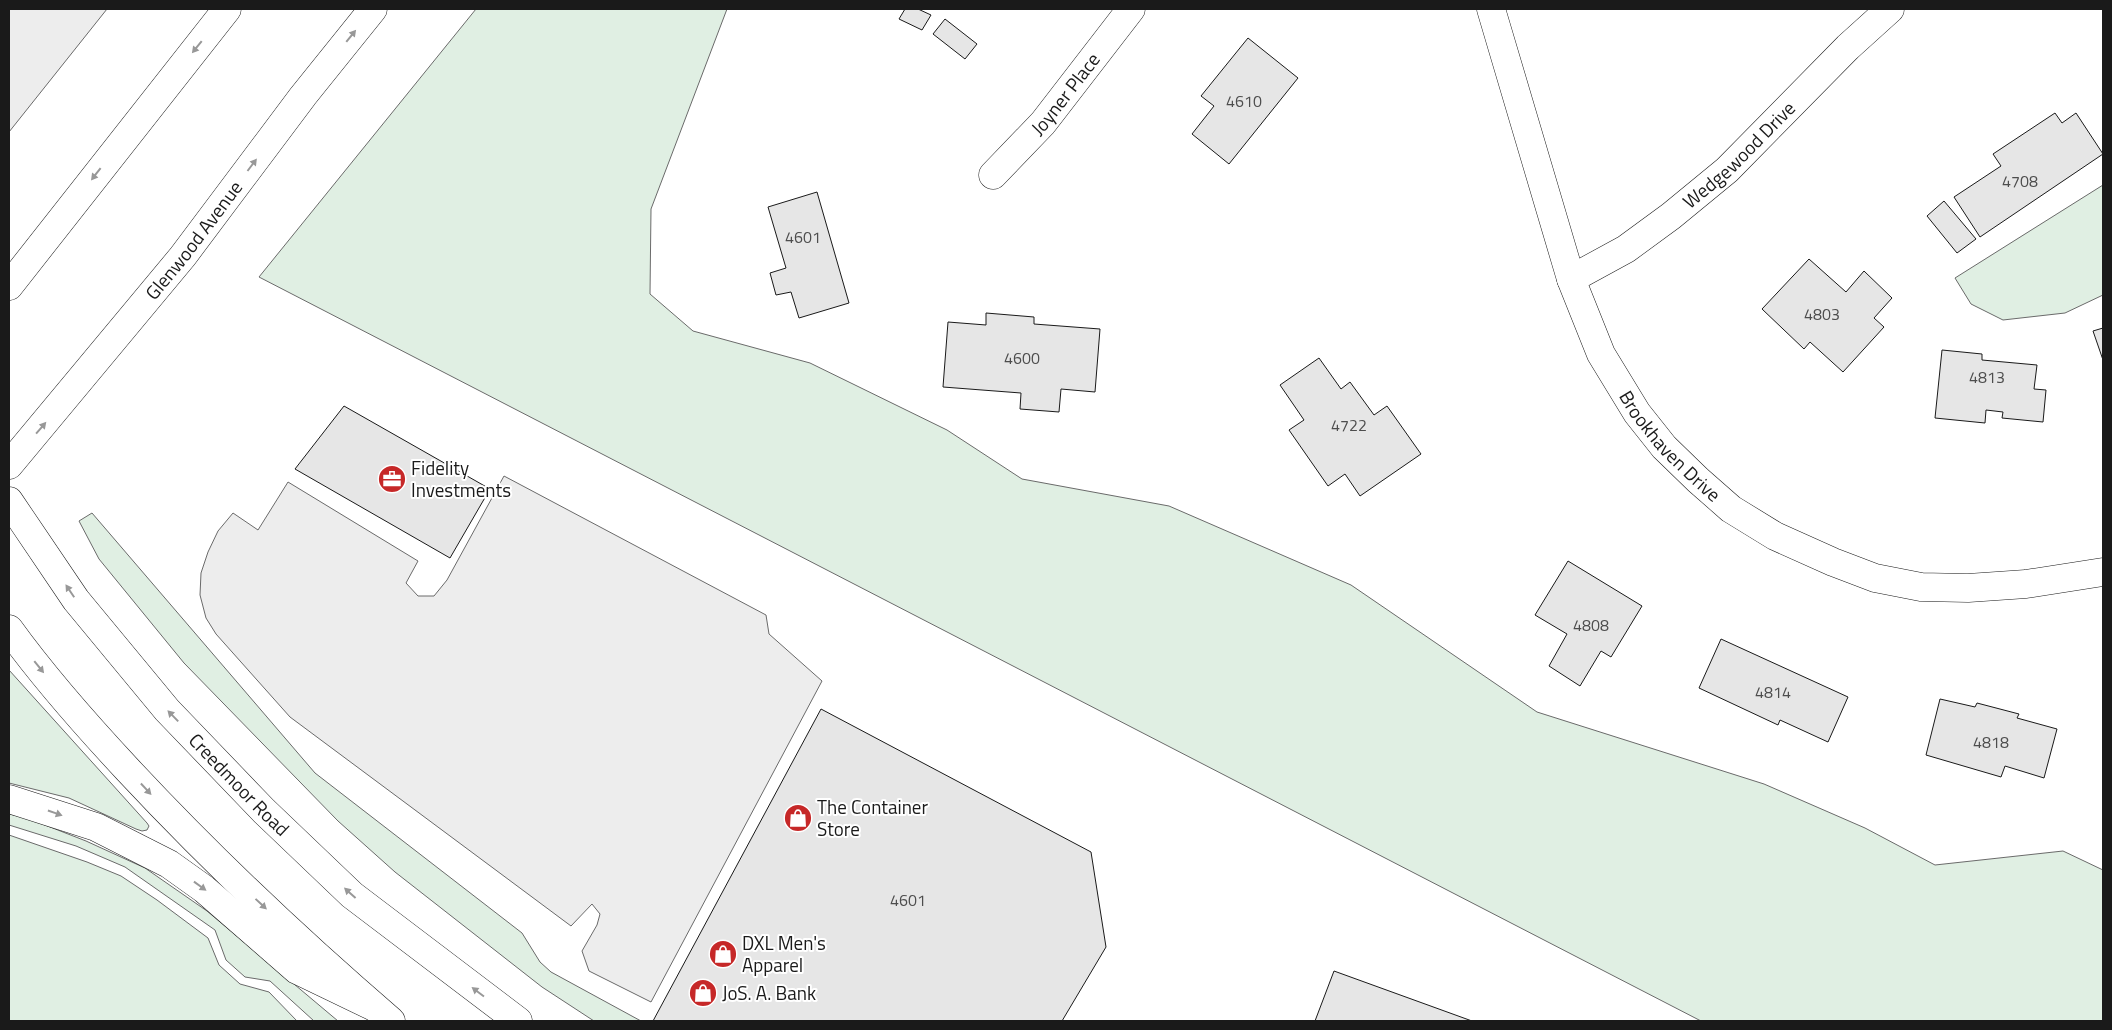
<svg xmlns="http://www.w3.org/2000/svg" width="2112" height="1030" viewBox="0 0 2112 1030" font-family="'Titillium Web',sans-serif">
<style>
.green{fill:#e0efe3;stroke:#6a6a6a}
.parking{fill:#ededed;stroke:#6a6a6a}
.building{fill:#e6e6e6;stroke:#1a1a1a}
.lines{fill:none;stroke-linecap:round;stroke-linejoin:round}
.minor-casing{stroke:#1a1a1a;stroke-width:29}
.major-casing{stroke:#1a1a1a;stroke-width:29}
.highway-casing{stroke:#1a1a1a;stroke-width:29}
.minor{stroke:#fff;stroke-width:28}
.major{stroke:#fff;stroke-width:28}
.highway{stroke:#fff;stroke-width:28}
.oneway{fill:#989898}
.labels{text-anchor:middle;stroke-width:4;stroke-linejoin:round;paint-order:stroke}
.number-label{font-size:16px;fill:#4d4d4d}
.street-label{font-size:19px;fill:#1a1a1a;stroke:#fff}
.poi-label{font-size:19px;fill:#1a1a1a;stroke:#fff;text-anchor:start}
</style>
<rect width="100%" height="100%" fill="#fff"/>
<g class="green">
<path d="M476 9H727L651 209 650 294 693 331 810 363 947 430 1022 479 1169 506 1351 585 1537 712 1764 784 1865 828 1935 865 2063 851 2103 870V1021H1701L259 277Z"/>
<path d="M2103 185V295L2065 313 2003 320 1971 304 1955 278Z"/>
<path d="M92 513 315 773 522 933 540 962 551 972 641 1021H594L542 987 395 872 338 821 184 663 99 559 79 521Z"/>
<path d="M9 670 147 823 149 826 147 830 142 831 136 829 69 798 9 783Z"/>
<path d="M9 814 27 818 86 841 145 868 207 911 338 1021H314L270 981 245 977 226 960 215 930 125 867 76 846 9 825Z"/>
<path d="M9 835 87 862 121 876 157 900 208 938 219 965 240 984 269 992 297 1021H9Z"/>
</g>
<g class="parking">
<path d="M9 9H107L9 132Z"/>
<path d="M504 476 766 615 769 634 822 681 651 1002 589 971 582 951 597 925 600 914 592 904 571 926 290 717 216 634 206 618 200 595 201 573 208 552 218 531 233 513 258 530 288 482 418 561 406 583 418 596H434L447 580Z"/>
</g>
<g class="building">
<path d="M905 9H918L931 15 922 30 899 19Z"/>
<path d="M945 19 977 44 965 59 933 34Z"/>
<path d="M1248 38 1298 78 1229 164 1192 134 1214 106 1201 96Z"/>
<path d="M2055 113 2062 123 2076 113 2103 154 1980 237 1954 197 2001 166 1993 154Z"/>
<path d="M817 192 849 303 799 318 791 292 776 295 770 273 786 268 768 207Z"/>
<path d="M1944 201 1976 239 1957 253 1927 216Z"/>
<path d="M1809 259 1846 292 1864 271 1892 298 1874 318 1884 327 1843 372 1810 342 1804 349 1762 309Z"/>
<path d="M986 313 1034 317V324L1100 329 1095 392 1061 389 1059 412 1020 409 1021 393 943 387 948 322 986 325Z"/>
<path d="M2103 328V360L2093 331Z"/>
<path d="M1942 350 1982 354V360L2037 365 2034 389 2046 390 2043 422 2002 418 2003 412 1986 410 1985 423 1935 418Z"/>
<path d="M1319 358 1341 389 1350 382 1374 415 1387 406 1421 454 1360 496 1345 474 1328 486 1289 430 1304 420 1280 385Z"/>
<path d="M344 406 490 489 450 558 295 469Z"/>
<path d="M1568 561 1642 606 1611 657 1601 651 1580 686 1549 666 1567 634 1535 615Z"/>
<path d="M1721 639 1848 697 1828 742 1780 720 1778 725 1699 688Z"/>
<path d="M1940 699 1975 707 1977 703 2019 714 2017 718 2057 729 2044 778 2005 766 2001 777 1926 755Z"/>
<path d="M821 709 1091 852 1106 947 1062 1021H653Z"/>
<path d="M1334 971 1472 1021H1315Z"/>
</g>
<g class="lines">
<defs>
<g id="minor">
<path id="s1" d="M1491 9 1571 279 1601 354 1637 413 1664 447 1698 480 1731 509 1775 536 1833 562 1875 578 1921 587 1968 588 2026 584 2103 572"/>
<path id="s2" d="M993 175 1043 123 1131 9"/>
<path id="s3" d="M1571 279 1626 249 1671 216 1727 170 1848 47 1890 9"/>
</g>
<g id="major">
<path id="s4" d="M9 501 76 600 167 710 264 811 352 895 518 1021"/>
<path d="M9 629C45 679 86 725 128 770 211 859 299 942 391 1021"/>
</g>
<g id="highway">
<path d="M9 286 227 9"/>
<path id="s5" d="M9 465 183 256 303 96 373 9"/>
<path d="M9 799 96 827 169 864 204 889 297 970 374 1007"/>
</g>
</defs>
<use href="#minor" class="minor-casing"/>
<use href="#major" class="major-casing"/>
<use href="#highway" class="highway-casing"/>
<use href="#minor" class="minor"/>
<use href="#major" class="major"/>
<use href="#highway" class="highway"/>
</g>
<defs><path id="oneway-solid" d="M-6-.8H1V-3.2L6.5 0L1 3.2V.8H-6Z" transform="scale(1.25)"/></defs>
<g class="oneway">
<use href="#oneway-solid" transform="translate(351 36) rotate(-51)"/>
<use href="#oneway-solid" transform="translate(197 47) rotate(129)"/>
<use href="#oneway-solid" transform="translate(252 165) rotate(-53)"/>
<use href="#oneway-solid" transform="translate(96 174) rotate(128)"/>
<use href="#oneway-solid" transform="translate(41 428) rotate(-49)"/>
<use href="#oneway-solid" transform="translate(70 591) rotate(-124)"/>
<use href="#oneway-solid" transform="translate(39 667) rotate(51)"/>
<use href="#oneway-solid" transform="translate(173 716) rotate(-134)"/>
<use href="#oneway-solid" transform="translate(146 789) rotate(47)"/>
<use href="#oneway-solid" transform="translate(55 813) rotate(19)"/>
<use href="#oneway-solid" transform="translate(200 886) rotate(36)"/>
<use href="#oneway-solid" transform="translate(350 893) rotate(-138)"/>
<use href="#oneway-solid" transform="translate(261 904) rotate(43)"/>
<use href="#oneway-solid" transform="translate(478 992) rotate(-143)"/>
</g>
<defs>
<symbol id="office-disc" viewBox="-11 -11 22 22"><circle r="9.5" fill="#c62828" stroke="#fff"/><path d="M-6-3h4V-5.5h4V-3h4V5H-6ZM-1-4.5V-3h2v-1.5ZM-6 0V1H6V0Z" fill="#fff"/></symbol>
<symbol id="shop-disc" viewBox="-11 -11 22 22"><circle r="9.5" fill="#c62828" stroke="#fff"/><path d="M-5-2.5h2.3a2.7 3.5 0 0 1 5.4 0H5L5.5 6h-11ZM-1.5-2.5h3a1.5 2.3 0 0 0-3 0Z" fill="#fff"/></symbol>
</defs>
<g fill-rule="evenodd">
<use href="#office-disc" x="376" y="463" width="32" height="32"/>
<use href="#shop-disc" x="782" y="802" width="32" height="32"/>
<use href="#shop-disc" x="707" y="938" width="32" height="32"/>
<use href="#shop-disc" x="687" y="977" width="32" height="32"/>
</g>
<g class="labels">
<g class="number-label">
<text x="1244" y="107">4610</text>
<text x="2020" y="187">4708</text>
<text x="803" y="243">4601</text>
<text x="1822" y="320">4803</text>
<text x="1022" y="364">4600</text>
<text x="1987" y="383">4813</text>
<text x="1349" y="431">4722</text>
<text x="1591" y="631">4808</text>
<text x="1773" y="698">4814</text>
<text x="1991" y="748">4818</text>
<text x="908" y="906">4601</text>
</g>
<g class="street-label">
<text dy="7" stroke="none"><textPath href="#s2" startOffset="109">Joyner Place</textPath></text>
<text dy="7" stroke="none"><textPath href="#s3" startOffset="210">Wedgewood Drive</textPath></text>
<text dy="7" stroke="none"><textPath href="#s5" startOffset="291">Glenwood Avenue</textPath></text>
<text dy="7" stroke="none"><textPath href="#s1" startOffset="478">Brookhaven Drive</textPath></text>
<text dy="7" stroke="none"><textPath href="#s4" startOffset="366">Creedmoor Road</textPath></text>
</g>
<g class="poi-label">
<text x="411" y="475">Fidelity<tspan x="411" dy="22">Investments</tspan></text>
<text x="817" y="814">The Container<tspan x="817" dy="22">Store</tspan></text>
<text x="742" y="950">DXL Men's<tspan x="742" dy="22">Apparel</tspan></text>
<text x="722" y="1000">JoS. A. Bank</text>
</g>
</g>
<rect width="2112" height="1030" fill="none" stroke="#1a1a1a" stroke-width="20"/>
</svg>
